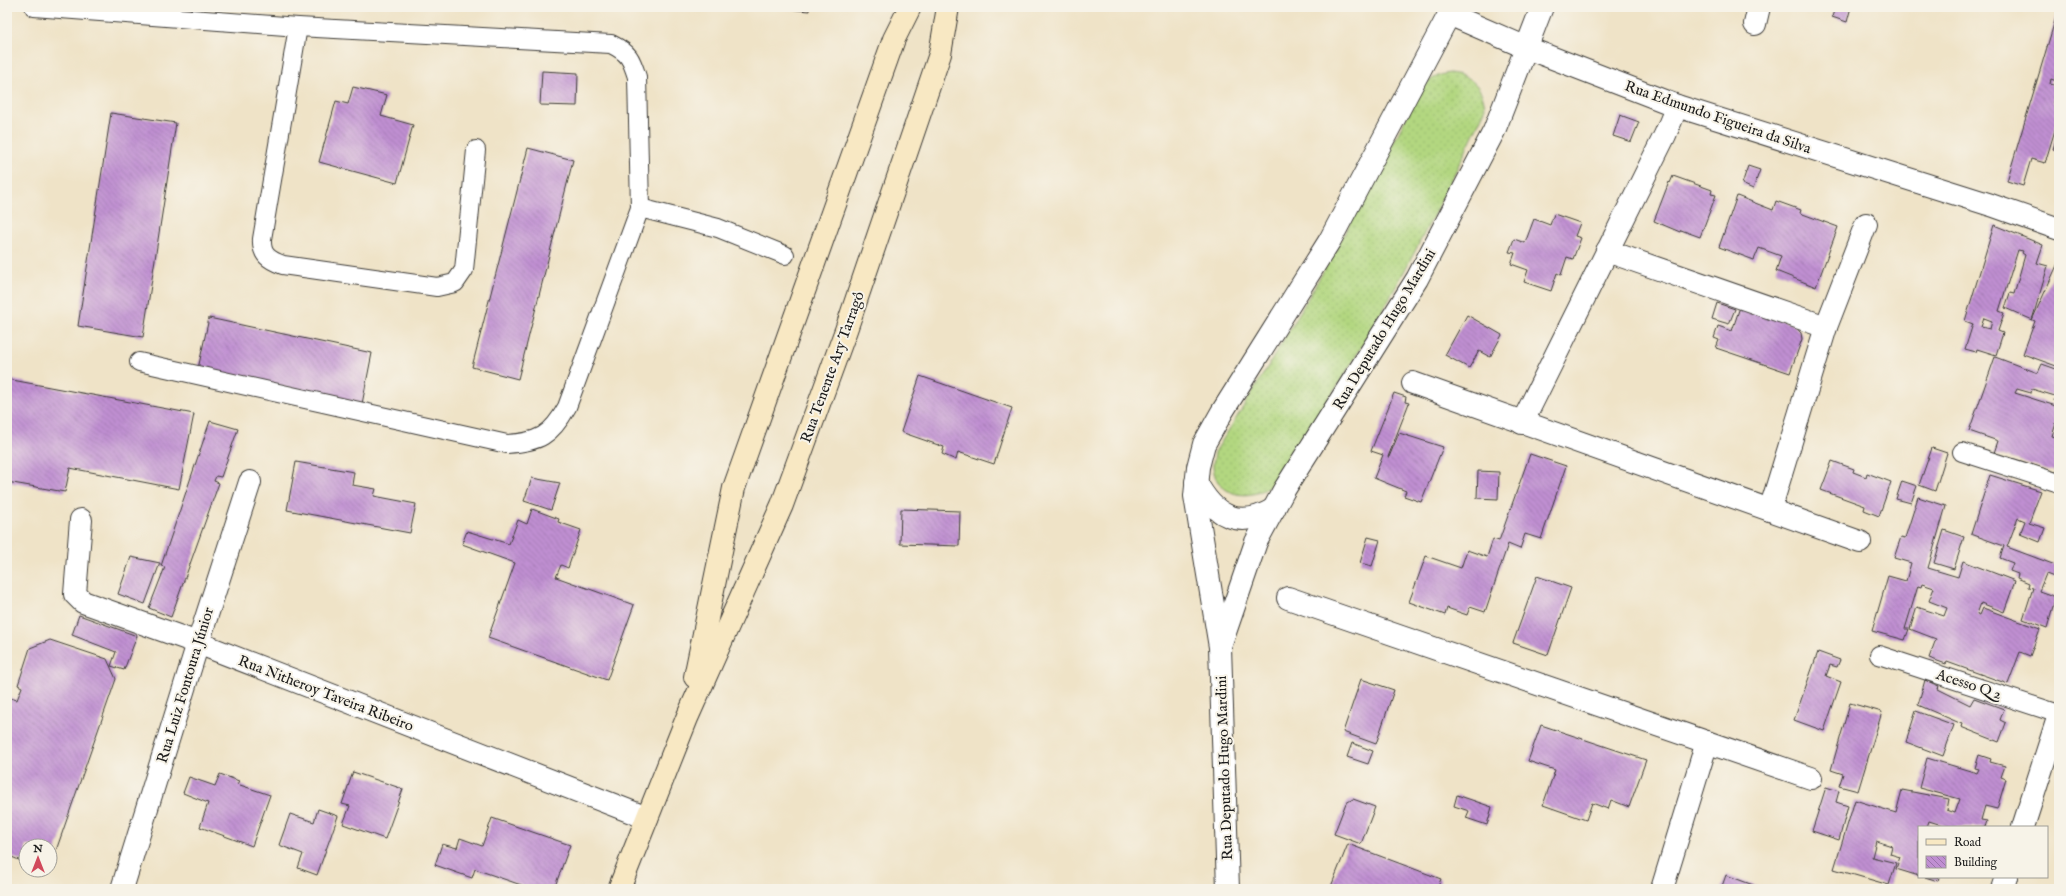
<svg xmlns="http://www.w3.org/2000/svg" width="2066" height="896" viewBox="0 0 2066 896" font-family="'IM FELL English',serif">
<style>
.grass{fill:url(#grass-dots);stroke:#677a4e}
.building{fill:url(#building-back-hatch);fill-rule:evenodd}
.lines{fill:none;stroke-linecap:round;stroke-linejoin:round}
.service-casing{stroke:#3c3a36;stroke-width:20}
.minor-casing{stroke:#3c3a36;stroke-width:24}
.tertiary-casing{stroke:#3c3a36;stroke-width:24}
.secondary-casing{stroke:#3c3a36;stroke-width:24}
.service{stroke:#fff;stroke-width:18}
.minor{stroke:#fff;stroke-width:22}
.tertiary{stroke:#fff;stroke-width:22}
.secondary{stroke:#f8e8c3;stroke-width:22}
.labels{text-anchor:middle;stroke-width:4;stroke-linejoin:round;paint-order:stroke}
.street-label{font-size:15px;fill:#1c1c1c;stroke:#f7f3e8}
</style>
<defs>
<pattern id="grass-dots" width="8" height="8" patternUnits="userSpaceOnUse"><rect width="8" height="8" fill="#b2d780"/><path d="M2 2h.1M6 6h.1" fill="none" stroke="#98b86e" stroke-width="1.8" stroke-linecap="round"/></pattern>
<pattern id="building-back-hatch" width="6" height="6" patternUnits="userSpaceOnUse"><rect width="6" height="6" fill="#c08fd2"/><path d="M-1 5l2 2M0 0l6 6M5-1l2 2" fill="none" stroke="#9b74aa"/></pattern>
</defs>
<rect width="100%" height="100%" fill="#f7f3e8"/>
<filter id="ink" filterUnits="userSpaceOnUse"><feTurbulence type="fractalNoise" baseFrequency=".025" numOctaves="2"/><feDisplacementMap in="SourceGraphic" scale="8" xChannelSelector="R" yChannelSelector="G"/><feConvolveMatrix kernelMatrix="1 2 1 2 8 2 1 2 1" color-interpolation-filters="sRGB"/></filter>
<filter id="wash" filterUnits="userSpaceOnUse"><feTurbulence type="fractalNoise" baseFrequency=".012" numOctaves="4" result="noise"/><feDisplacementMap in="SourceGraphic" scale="16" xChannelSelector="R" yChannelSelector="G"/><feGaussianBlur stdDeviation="0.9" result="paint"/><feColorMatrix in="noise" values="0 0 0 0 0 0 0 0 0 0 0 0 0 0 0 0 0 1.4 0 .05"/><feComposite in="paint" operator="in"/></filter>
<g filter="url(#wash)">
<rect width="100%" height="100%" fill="#efe3c7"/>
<path class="grass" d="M1449 73C1471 75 1484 87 1485 110 1448 188 1410 265 1366 339 1337 389 1305 436 1272 484 1252 503 1214 497 1213 465 1213 461 1215 456 1215 452 1290 334 1358 213 1421 89 1430 79 1437 75 1449 73Z"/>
<g id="blocks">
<g class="building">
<path d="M766 7H809V11Z"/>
<path d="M1835 7H1851L1847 22 1832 17Z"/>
<path d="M2059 7V82L2051 79 2050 84 2058 86 2053 102 2059 104V117L2045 163 2031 159 2023 186 2007 181Z"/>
<path d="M542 71 578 73 577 106 540 105Z"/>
<path d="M353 87 387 95 381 116 413 125 397 183 319 162 336 101 348 104Z"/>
<path d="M111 113 176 123 143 337 78 326Z"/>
<path d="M1620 115 1639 122 1631 142 1613 136Z"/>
<path d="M2059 130V151L2053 149Z"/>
<path d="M528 148 573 160 518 379 472 367Z"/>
<path d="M1748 166 1760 170 1753 189 1742 184Z"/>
<path d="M1673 176 1712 190 1711 194 1716 195 1700 237 1681 230 1680 232 1654 221 1669 182 1670 183Z"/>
<path d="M1737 196 1773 210 1776 201 1801 210 1800 213 1838 227 1816 287 1776 271 1781 256 1759 248 1754 260 1719 247Z"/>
<path d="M1554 214 1580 223 1575 236 1581 238 1573 259 1567 257 1561 275 1557 273 1551 291 1524 282 1528 270 1511 264 1515 253 1509 252 1514 239 1525 243 1534 219 1550 225Z"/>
<path d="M1994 225 2043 245 2037 263 2048 266 2032 320 2059 261V367L2023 354 2035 321 2005 308 2010 293 2014 294 2025 255 2022 253 2023 251 2018 250 1999 311 2004 313 1998 331 2003 333 1996 355 1977 349 1976 352 1965 349 1973 324 1965 321ZM1984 318 1992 321 1990 329 1981 327Z"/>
<path d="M1717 303 1735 309 1729 324 1712 319Z"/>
<path d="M1741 304 1794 325 1801 333 1802 339 1790 373 1716 348 1719 340 1714 338 1718 326 1732 331Z"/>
<path d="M1467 315 1502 335 1490 357 1479 351 1469 368 1445 355Z"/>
<path d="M209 318 372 353 362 404 198 369Z"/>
<path d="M1995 357 2038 373 2042 364 2059 370V403L2054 401 2055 396 2032 389 2031 393 2017 389 2015 393 2059 407V414L2052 436 2059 438V473L1994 453 1998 441 1969 431Z"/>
<path d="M920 376 1012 408 994 464 958 452 956 460 942 454 944 447 901 432Z"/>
<path d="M7 379 194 414 179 489 70 468 65 492 7 482Z"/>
<path d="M1394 393 1406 397 1405 402 1409 403 1388 457H1389L1399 433 1443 447 1421 502 1404 496 1406 491 1374 478 1383 455 1371 451Z"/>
<path d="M210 421 238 429 221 477 216 476 214 481 219 483 171 617 149 608 165 567 161 566Z"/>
<path d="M1932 448 1947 453 1935 491 1919 485Z"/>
<path d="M1530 454 1566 466 1541 539 1525 534 1520 549 1508 544 1485 612 1470 607 1467 615 1447 608 1445 615 1409 602 1426 556 1461 568 1467 550 1487 557 1493 539 1499 541Z"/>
<path d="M1832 461 1854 469 1853 472 1866 477 1867 473 1891 482 1879 516 1864 510 1865 506 1821 490Z"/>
<path d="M296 462 354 472 352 485 376 489 374 496 416 504 410 533 287 510Z"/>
<path d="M1478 471 1499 472 1498 499 1477 498Z"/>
<path d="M1990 475 2041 491 2029 523 2045 528 2040 542 2020 534 2025 521 2018 518 2007 547 2058 566 2054 577 2046 574 2039 591 2056 597 2047 628 2023 619 2033 588 2028 587 2029 583 2017 578 2018 574 2010 571 2013 563 2000 558 2004 546 1971 534Z"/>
<path d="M532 478 560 483 551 510 524 501Z"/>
<path d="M1902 481 1917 486 1911 503 1896 499Z"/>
<path d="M1918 497 1946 506 1928 568 1958 577 1963 561 2015 581 2004 612 1981 603 1977 614 1980 615 1983 608 2040 629 2030 656 2020 652 2008 684 1947 662 1946 664 1929 658 1936 639 1910 629 1917 607 1944 616 1947 608 1929 601 1934 588 1922 584 1921 587 1918 586 1905 629H1909L1905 640 1872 631 1888 576 1906 581 1911 563 1894 558 1901 537 1905 538Z"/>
<path d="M532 509 559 519 558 522 581 530 568 568 561 565 556 577 634 605 607 680 488 638 515 563 462 544 467 531 509 544 518 520 527 524Z"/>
<path d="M901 509 960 511 959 546 900 544Z"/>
<path d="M1944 530 1964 537 1954 569 1934 563Z"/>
<path d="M1368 537 1380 540 1372 566 1360 563Z"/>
<path d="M131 557 160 563 145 604 118 594Z"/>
<path d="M1537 576 1571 588 1548 655 1513 643Z"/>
<path d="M79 615 137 636 124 670 111 666 116 652 72 635Z"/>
<path d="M50 640 107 659 116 679 52 862 50 863V846H26V863L7 855V697L17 700 22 687 18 685 30 648Z"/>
<path d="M1818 652 1840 660 1837 667 1830 665 1826 676 1841 682 1824 731 1794 720Z"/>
<path d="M1361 679 1394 690 1376 744 1343 732Z"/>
<path d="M1925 680 1939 686 1938 689 1970 705 1974 698 2004 709 2000 720 2006 723 1999 742 1961 727 1962 724 1918 705Z"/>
<path d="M1850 703 1882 712 1858 791 1839 786 1843 774 1831 770Z"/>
<path d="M1916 711 1954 725 1943 756 1906 742Z"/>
<path d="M1541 725 1646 760 1629 807 1611 800 1608 809 1592 803 1586 820 1543 805 1555 770 1528 761Z"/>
<path d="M1352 743 1373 751 1368 764 1347 757Z"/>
<path d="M1979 755 1991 759 1990 762 2005 766 2001 777 2006 779 1997 809 1985 806 1981 820 1987 821 1985 827H1948L1929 821 1927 827H1919V876L1896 869 1900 857 1890 854 1892 846 1876 841 1872 857 1896 863 1889 885 1834 869 1855 800 1896 813 1902 790 1949 799 1947 810 1955 813 1960 799 1919 788 1927 758 1977 773 1979 769 1975 768Z"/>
<path d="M353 772 403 789 385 839 343 824 350 806 342 804Z"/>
<path d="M220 774 239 781 237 784 270 795 252 846 200 827 208 803 183 793 189 777 215 786Z"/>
<path d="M1826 787 1839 791 1836 802 1848 806 1839 840 1812 831Z"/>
<path d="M1457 795 1492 807 1487 825 1466 818 1469 811 1454 806Z"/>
<path d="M1353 799 1375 807 1361 844 1334 834 1346 803Z"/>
<path d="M318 809 338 816 317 875 298 868 303 854 279 845 290 814 314 822Z"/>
<path d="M492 818 570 845 554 889H523L524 886 475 869 472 878 435 865 442 844 457 848 460 838 482 846Z"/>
<path d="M1348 844 1441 879 1437 889H1330Z"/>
<path d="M1726 875 1764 889H1721Z"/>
<path d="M1925 877H1939L1938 881Z"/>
</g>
</g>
</g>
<g filter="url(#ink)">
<use href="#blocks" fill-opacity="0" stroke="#3c3a36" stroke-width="1"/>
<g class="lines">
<defs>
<g id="service">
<path d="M34 7 298 27 611 44C629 53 631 58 637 77L640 208 718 228 785 255"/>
<path d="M298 27 262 239C261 255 269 260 283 265L437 287 455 283 464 270 476 150"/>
<path d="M139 362 507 444C539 442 551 436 567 407L640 208"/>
<path d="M1962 452 2059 483"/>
<path d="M1879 655 2059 714"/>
</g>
<g id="minor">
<path d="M1451 15 1527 48 1677 106 1991 205 2059 229"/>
<path d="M1755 24 1759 7"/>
<path d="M1607 251 1826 327"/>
<path d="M1413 383 1860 542"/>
<path d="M1522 423 1665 135 1677 106"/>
<path d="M1196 482C1214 516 1239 530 1274 509"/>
<path d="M1770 510 1826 327 1866 224"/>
<path d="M81 520 75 594 83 602 198 643 647 818"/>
<path d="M1288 598 1811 778"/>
<path d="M1221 644 1256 542 1284 490 1417 279 1494 131 1542 7"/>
<path d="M122 889 198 643 250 482"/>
<path d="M1228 889 1220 647 1195 496 1198 467 1204 444 1222 412 1330 240 1453 7"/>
<path d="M1662 889 1707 742"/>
</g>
<g id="tertiary">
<path d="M2023 827 2059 715"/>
<path d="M2002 889 2006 877"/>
</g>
<g id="secondary">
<path d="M695 677 734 488 894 39 910 7"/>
<path d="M619 889 687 718 782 505 846 330 940 54 948 7"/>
</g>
</defs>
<use href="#service" class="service-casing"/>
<use href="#minor" class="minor-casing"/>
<use href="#tertiary" class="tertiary-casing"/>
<use href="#secondary" class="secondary-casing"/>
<use href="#service" class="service"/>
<use href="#minor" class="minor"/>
<use href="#tertiary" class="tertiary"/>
<use href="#secondary" class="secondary"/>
</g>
</g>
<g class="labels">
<g class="street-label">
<text transform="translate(1718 117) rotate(19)" y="5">Rua Edmundo Figueira da Silva</text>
<text transform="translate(1384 329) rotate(-59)" y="5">Rua Deputado Hugo Mardini</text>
<text transform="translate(832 367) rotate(-70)" y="5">Rua Tenente Ary Tarragô</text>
<text transform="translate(1969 684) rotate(18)" y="5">Acesso Q 2</text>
<text transform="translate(185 685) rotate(-73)" y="5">Rua Luiz Fontoura Júnior</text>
<text transform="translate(326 693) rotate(21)" y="5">Rua Nitheroy Taveira Ribeiro</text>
<text transform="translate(1224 768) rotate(-92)" y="5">Rua Deputado Hugo Mardini</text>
</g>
</g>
<rect width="2066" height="896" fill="none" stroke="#f7f3e8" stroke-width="24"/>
<rect x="1918" y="826" width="130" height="52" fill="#f7f3e8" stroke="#9f9d96"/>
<rect x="1926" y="839" width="20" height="6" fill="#f8e8c3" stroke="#9f9d96"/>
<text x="1954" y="846" font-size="12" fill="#1c1c1c">Road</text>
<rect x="1926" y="856" width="20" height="12" fill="url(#building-back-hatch)" stroke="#9f9d96"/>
<text x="1954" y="866" font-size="12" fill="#1c1c1c">Building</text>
<g transform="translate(38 858)"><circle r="19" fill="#f7f3e8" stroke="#9f9d96"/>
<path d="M0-3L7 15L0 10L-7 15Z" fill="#d1495b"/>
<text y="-6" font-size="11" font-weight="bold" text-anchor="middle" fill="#1c1c1c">N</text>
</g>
</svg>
